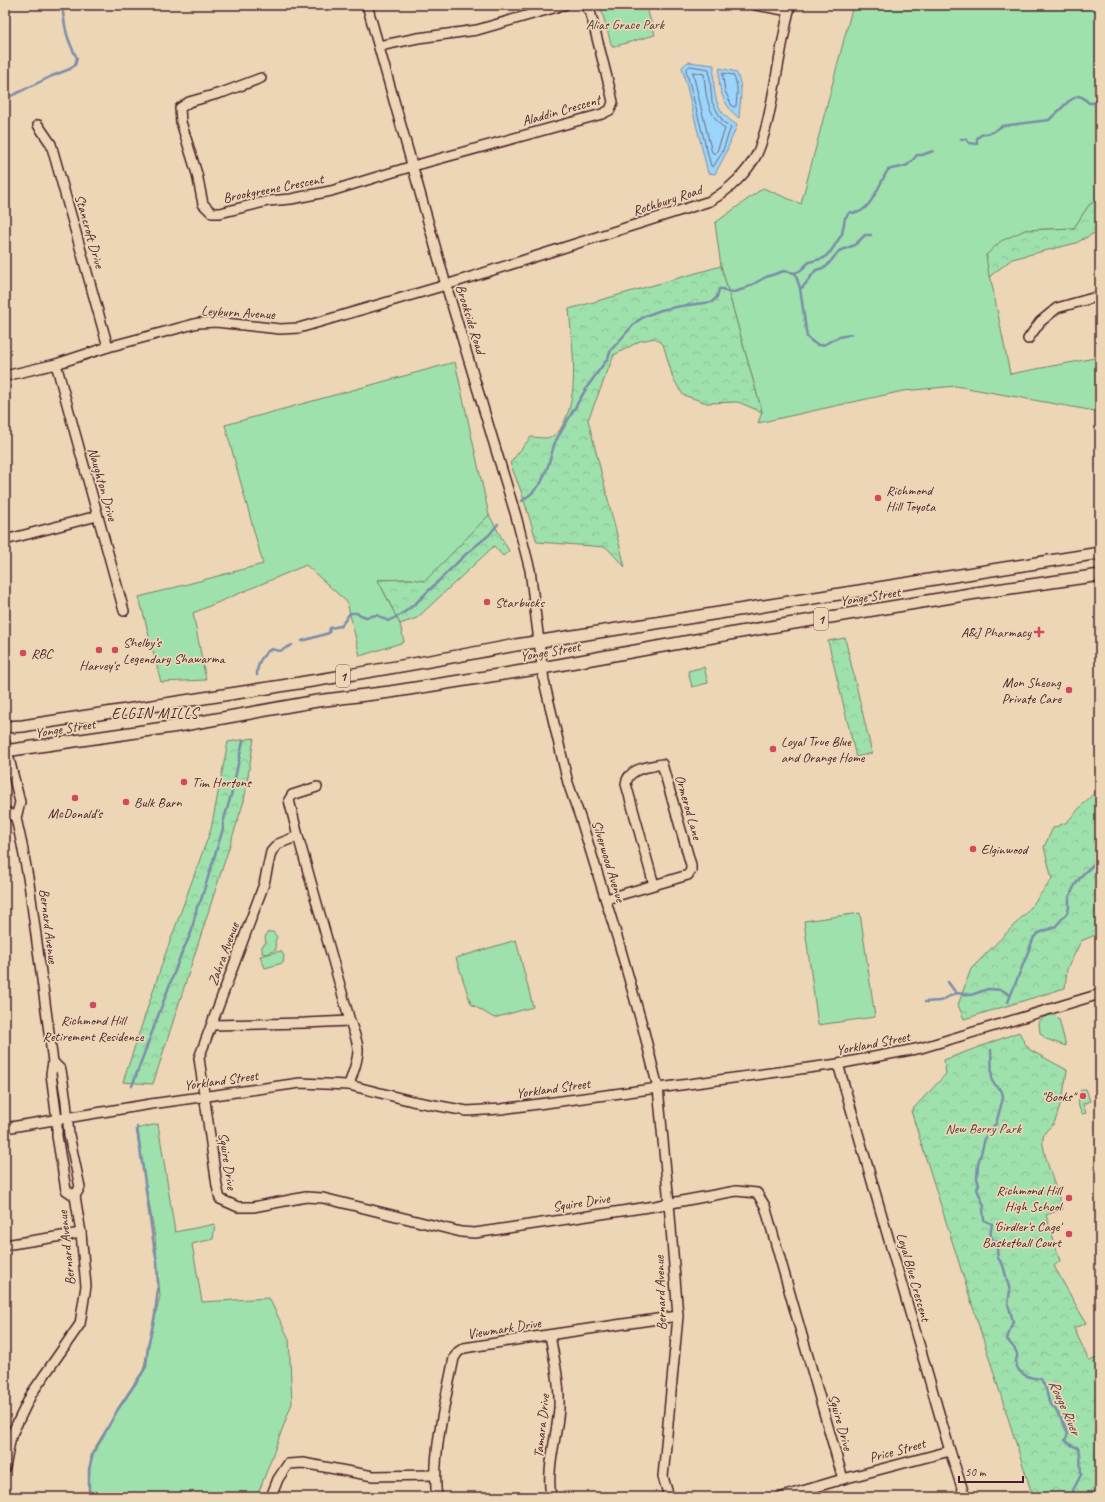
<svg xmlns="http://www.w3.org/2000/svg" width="1105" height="1502" viewBox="0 0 1105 1502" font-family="Caveat,sans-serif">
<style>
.green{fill:#9ee1ac;stroke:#74806c}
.forest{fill:url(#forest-crowns);stroke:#74806c}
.water{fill:#9bd5fb;stroke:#7b8ca8}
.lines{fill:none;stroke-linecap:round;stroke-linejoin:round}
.shore{stroke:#6a687e;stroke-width:1}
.stream{stroke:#7b8ca8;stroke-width:2.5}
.minor-casing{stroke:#4a1f2b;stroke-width:12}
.major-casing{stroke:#4a1f2b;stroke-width:14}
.minor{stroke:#ecd6b5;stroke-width:9}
.major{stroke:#ecd6b5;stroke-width:11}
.poi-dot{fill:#d1495b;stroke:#ecd6b5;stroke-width:1.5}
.labels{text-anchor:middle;stroke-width:3.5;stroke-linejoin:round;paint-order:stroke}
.shield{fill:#ecd6b5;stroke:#7b5654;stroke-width:1}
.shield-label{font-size:13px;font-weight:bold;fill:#4a1f2b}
.park-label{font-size:14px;fill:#573c3e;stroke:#ecd6b5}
.street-label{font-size:14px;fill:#4a1f2b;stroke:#ecd6b5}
.poi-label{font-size:14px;fill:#4a1f2b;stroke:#ecd6b5;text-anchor:start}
.neighbourhood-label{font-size:15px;letter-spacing:1px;fill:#4a1f2b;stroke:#ecd6b5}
.water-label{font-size:15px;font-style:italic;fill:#563a4a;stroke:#ecd6b5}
</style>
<defs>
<pattern id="forest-crowns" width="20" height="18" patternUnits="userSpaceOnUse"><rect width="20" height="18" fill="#9ee1ac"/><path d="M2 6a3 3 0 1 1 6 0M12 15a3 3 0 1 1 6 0" fill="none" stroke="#8ac194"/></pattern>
</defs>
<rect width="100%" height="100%" fill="#ecd6b5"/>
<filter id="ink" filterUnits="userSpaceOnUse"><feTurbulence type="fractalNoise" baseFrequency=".025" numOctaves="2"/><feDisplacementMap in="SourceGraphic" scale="8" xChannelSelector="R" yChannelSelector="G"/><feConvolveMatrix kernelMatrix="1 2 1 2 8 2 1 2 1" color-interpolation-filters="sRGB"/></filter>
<g filter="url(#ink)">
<g class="green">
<path d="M600 5H646L655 35 612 47Z"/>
<path d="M853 5H1100V198L1089 205 1074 228 1025 230 986 255 1010 374 1100 357V412L956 386 903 391 758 423 762 412 721 266 715 223 763 188 801 204Z"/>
<path d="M455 362 489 515 425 582 411 579 378 580 400 624 404 642 360 656 347 602 306 565 193 613 206 680 161 682 139 597 263 564 225 425Z"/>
<path d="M704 667 708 683 692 687 688 671Z"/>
<path d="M860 913 875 1017 818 1025 804 921Z"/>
<path d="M268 932H273L277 937 275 941 276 950 265 954 262 953V946L266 943 265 937Z"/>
<path d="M516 940 533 1007 494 1018 471 1004 456 958Z"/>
<path d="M281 951 284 956 283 963 265 968 260 956Z"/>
<path d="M1051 1015 1056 1016 1059 1019 1066 1046 1046 1039 1040 1033 1039 1022 1044 1017Z"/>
<path d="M1084 1089H1086L1090 1101 1083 1104 1086 1113 1082 1114C1077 1105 1078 1100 1081 1090Z"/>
<path d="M158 1124 175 1232 215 1224 213 1239 192 1244 202 1302 269 1298 289 1339 292 1403 257 1497H88L91 1454 113 1418 142 1375 160 1296 155 1237 136 1129Z"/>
</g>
<g class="forest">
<path d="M1100 198V230L1076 243 1012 259 989 277 986 255 1001 241 1025 230 1074 228 1089 205Z"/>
<path d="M721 266 762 412 738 402 707 403 683 395 673 378 663 344 655 338 640 341 614 355 588 420 625 567 606 547 537 542 521 491 510 463 531 437C537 437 544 439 550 437 554 436 559 432 561 428 581 395 572 346 569 309Z"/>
<path d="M489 515 509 551 503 556 494 546 417 618 400 624 378 580 411 579 425 581Z"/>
<path d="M845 638 872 753 856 757 828 641Z"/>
<path d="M254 738 244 801 153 1084 123 1082 164 958 211 829 228 742Z"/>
<path d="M1100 788V933L1081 941 1067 969 1065 988 964 1019 958 1005 971 969 1028 911 1052 879 1044 847 1053 828 1067 822 1086 801Z"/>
<path d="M1019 1032 1024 1042 1030 1050 1067 1070C1065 1087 1061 1105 1055 1121 1052 1128 1045 1128 1043 1138 1040 1147 1059 1197 1063 1209L1046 1215 1060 1261 1054 1266 1086 1323 1074 1328 1089 1361 1100 1357V1497H1033L911 1111 946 1074 944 1060Z"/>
</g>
<g class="water">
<path d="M688 62 714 65C713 90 713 111 737 125L725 155 715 174 708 173 682 67Z"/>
<path d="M720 68 736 72C744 86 740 102 739 118 724 107 716 86 720 68Z"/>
</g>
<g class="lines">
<g class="shore">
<path d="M690 66 709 69 712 102 723 122 731 127 722 153 713 167 711 166 686 70Z"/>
<path d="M693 72 704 74C706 97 707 113 725 129L717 151 715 154 712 152Z"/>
<path d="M723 73 733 75C739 85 737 95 736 106L734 107 732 106 725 91Z"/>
</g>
<g class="stream">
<path d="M5 99 52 76 70 69 75 65 77 58C66 38 65 28 62 5"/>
<path d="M961 139H966L969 143 977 144V138L981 135 993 132 1002 126 1049 120 1069 101 1078 96 1082 97 1089 103H1096L1100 99"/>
<path d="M795 273 800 288 807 337C823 353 824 342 839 337 843 336 847 336 851 334"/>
<path d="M800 288 803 287 816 270 826 267 839 251 855 245 865 235H871"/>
<path d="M522 501 532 493 541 483 548 466 555 442 587 387 608 358 611 350 636 322 645 316 661 310 681 306 712 302 717 297 719 289H723L725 291 734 292 744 289 766 277 784 271 795 273 801 270 809 262 824 258 831 251 842 234 845 218 850 212C869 219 880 181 888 170 905 165 904 171 917 155H922L933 151"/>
<path d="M302 641 329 633 330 628 341 626 350 613H356L366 617 377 615 388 621 402 614 416 603 466 554 489 535 498 524"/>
<path d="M257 675C257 664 262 655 271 649L280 651 292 645"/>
<path d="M948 982 956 993"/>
<path d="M925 1002 940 1001 956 993 971 995 988 989 1002 990 1010 995"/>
<path d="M1008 1002 1034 937 1039 933 1055 927 1067 913 1069 908V897L1075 885 1083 874 1093 865 1100 854"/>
<path d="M991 1050 992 1081C996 1088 1003 1087 1003 1098L996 1124 987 1132 978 1164 977 1179 979 1184 977 1189 984 1206 983 1210 984 1220 992 1224C991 1231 988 1238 996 1241L998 1258 1003 1265 1010 1291 1008 1304 1013 1321 1007 1339C1010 1344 1016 1348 1017 1354 1018 1359 1016 1356 1016 1361 1016 1375 1030 1378 1041 1379L1046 1389 1049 1402 1055 1409 1063 1422 1068 1434 1065 1440 1071 1445 1078 1448 1080 1453 1081 1475 1073 1490 1075 1497"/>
<path d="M132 1086 180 957 191 933 197 907 201 900 223 829V823L232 792 243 741"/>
<path d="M89 1497V1469L93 1454 118 1409 146 1367 148 1346 155 1315 158 1288 157 1261 154 1246 137 1127"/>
</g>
<defs>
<g id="minor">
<path d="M367 5 446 285 516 516 530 570 544 681 561 753 568 783 581 820 618 940 643 1028 658 1088 669 1203 678 1316 663 1477 669 1497"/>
<path d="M756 5 789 11"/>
<path d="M379 46 418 38 477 30 564 5"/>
<path d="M261 78 224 92 189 102 180 108 181 122 197 174 203 204 212 213H220L268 201 291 199 331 191 413 166 602 114 610 110 613 102 611 93 590 11 584 5"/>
<path d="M38 125 51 144 108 347"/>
<path d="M1028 339 1040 322 1057 308 1100 296"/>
<path d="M56 364 124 611"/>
<path d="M5 376 56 364 108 347 198 323 216 322 280 329 299 328 446 285 710 201C729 190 747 173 757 154 766 133 770 111 774 89 779 61 784 33 790 5"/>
<path d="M5 540 97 516"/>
<path d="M5 743 20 802 16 818 22 845 29 883 53 1062 51 1074 57 1120V1136L66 1190 75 1196"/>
<path d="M317 787 292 795 289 800 298 836 350 1021C353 1030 357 1039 358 1048 359 1060 352 1074 349 1085"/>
<path d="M5 811 16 818"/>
<path d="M298 836 278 844 271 852 264 884 199 1058 217 1186 220 1199 238 1207H253L306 1197 323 1198 461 1232 475 1233 655 1206 736 1191 757 1193 765 1206 843 1479"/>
<path d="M606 899 688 875 691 870V865L662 764C648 767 628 768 626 784L654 885"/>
<path d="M212 1025 305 1023 350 1021"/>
<path d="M838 1064 950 1451 965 1497"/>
<path d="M5 1128 151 1104 300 1083 349 1085 412 1101 467 1111 501 1109 838 1064 921 1048 1100 994"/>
<path d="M5 1245 81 1233"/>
<path d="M550 1335C554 1359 560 1383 559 1408 557 1438 546 1467 551 1497"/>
<path d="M5 1468 11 1436 32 1393 80 1324 86 1286 81 1233 75 1196 80 1187 69 1135 66 1101 61 1070 53 1062"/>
<path d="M5 1492 6 1497"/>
<path d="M271 1497 278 1479 288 1464 303 1463 373 1476 435 1475"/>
<path d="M437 1497C431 1458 446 1398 454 1358L458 1352 464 1348 534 1337 678 1316"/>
<path d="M782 1497 843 1479 950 1451"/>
</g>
<g id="major">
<path d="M5 727 23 726C187 700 352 677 516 645L1100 553"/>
<path d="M5 751 178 726 317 701 390 692 542 668 740 632 976 593 1100 575"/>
</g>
</defs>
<use href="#minor" class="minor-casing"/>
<use href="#major" class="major-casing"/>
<use href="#minor" class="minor"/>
<use href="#major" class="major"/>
</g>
</g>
<g class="poi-dot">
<circle cx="878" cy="498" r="4"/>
<circle cx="487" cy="602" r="4"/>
<path d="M1037 626h4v4h4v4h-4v4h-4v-4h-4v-4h4z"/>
<circle cx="99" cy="650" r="4"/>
<circle cx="115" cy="650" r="4"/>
<circle cx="23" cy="653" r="4"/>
<circle cx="1069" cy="690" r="4"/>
<circle cx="773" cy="749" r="4"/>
<circle cx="184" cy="782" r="4"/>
<circle cx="75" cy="798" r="4"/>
<circle cx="126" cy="802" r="4"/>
<circle cx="973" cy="849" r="4"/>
<circle cx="93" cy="1005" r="4"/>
<circle cx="1083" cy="1096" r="4"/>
<circle cx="1069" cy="1198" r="4"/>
<circle cx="1069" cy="1234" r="4"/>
</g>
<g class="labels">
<g class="shield">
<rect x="814" y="608" width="14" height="22" rx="3"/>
<rect x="336" y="665" width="14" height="22" rx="3"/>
</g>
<g class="shield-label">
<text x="821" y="624">1</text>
<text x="343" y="681">1</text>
</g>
<g class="park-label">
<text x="625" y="29">Alias Grace Park</text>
<text x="983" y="1133">New Berry Park</text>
</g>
<g class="street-label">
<text transform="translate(561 110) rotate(-16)" y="5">Aladdin Crescent</text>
<text transform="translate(273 188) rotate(-11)" y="5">Brookgreene Crescent</text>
<text transform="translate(667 200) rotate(-18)" y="5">Rothbury Road</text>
<text transform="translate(90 231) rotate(74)" y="5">Stancroft Drive</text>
<text transform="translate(238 312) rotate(3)" y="5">Leyburn Avenue</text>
<text transform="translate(471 319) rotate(73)" y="5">Brookside Road</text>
<text transform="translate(103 484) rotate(74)" y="5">Naughton Drive</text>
<text transform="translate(870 596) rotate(-9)" y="5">Yonge Street</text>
<text transform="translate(550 651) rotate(-10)" y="5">Yonge Street</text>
<text transform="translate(65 728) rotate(-9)" y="5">Yonge Street</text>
<text transform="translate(689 807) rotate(74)" y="5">Ormerod Lane</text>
<text transform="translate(609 861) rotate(73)" y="5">Silverwood Avenue</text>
<text transform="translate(49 926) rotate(83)" y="5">Bernard Avenue</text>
<text transform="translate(223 954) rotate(-70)" y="5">Zahra Avenue</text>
<text transform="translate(873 1043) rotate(-11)" y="5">Yorkland Street</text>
<text transform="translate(221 1080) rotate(-8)" y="5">Yorkland Street</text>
<text transform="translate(553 1088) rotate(-8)" y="5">Yorkland Street</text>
<text transform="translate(228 1161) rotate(81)" y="5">Squire Drive</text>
<text transform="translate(581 1202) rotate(-9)" y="5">Squire Drive</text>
<text transform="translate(66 1248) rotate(-96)" y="5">Bernard Avenue</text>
<text transform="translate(914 1277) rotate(74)" y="5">Loyal Blue Crescent</text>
<text transform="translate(660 1293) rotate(-92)" y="5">Bernard Avenue</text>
<text transform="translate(504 1328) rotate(-9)" y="5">Viewmark Drive</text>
<text transform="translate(841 1422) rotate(74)" y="5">Squire Drive</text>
<text transform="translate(541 1426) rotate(-84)" y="5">Tamara Drive</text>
<text transform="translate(897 1450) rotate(-15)" y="5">Price Street</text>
</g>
<g class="poi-label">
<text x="886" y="495">Richmond<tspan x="886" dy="16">Hill Toyota</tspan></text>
<text x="495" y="607">Starbucks</text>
<text x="1031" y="637" text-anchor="end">A&amp;J Pharmacy</text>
<text x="123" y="647">Shelby’s<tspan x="123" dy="16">Legendary Shawarma</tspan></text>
<text x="31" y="658">RBC</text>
<text x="99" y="670" text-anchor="middle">Harvey's</text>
<text x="1061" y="687" text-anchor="end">Mon Sheong<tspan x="1061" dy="16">Private Care</tspan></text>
<text x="781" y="746">Loyal True Blue<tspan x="781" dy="16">and Orange Home</tspan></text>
<text x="192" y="787">Tim Hortons</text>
<text x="134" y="807">Bulk Barn</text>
<text x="75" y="818" text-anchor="middle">McDonald's</text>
<text x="981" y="854">Elginwood</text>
<text x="93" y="1025" text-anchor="middle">Richmond Hill<tspan x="93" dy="16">Retirement Residence</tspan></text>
<text x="1075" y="1101" text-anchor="end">"Books"</text>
<text x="1061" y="1195" text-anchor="end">Richmond Hill<tspan x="1061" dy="16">High School</tspan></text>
<text x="1061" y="1231" text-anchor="end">'Girdler's Cage'<tspan x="1061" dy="16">Basketball Court</tspan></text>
</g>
<g class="neighbourhood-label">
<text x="155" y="718">ELGIN MILLS</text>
</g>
<g class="water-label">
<text transform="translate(1065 1407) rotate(66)" y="5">Rouge River</text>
</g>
</g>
<rect width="1105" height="1502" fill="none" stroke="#ecd6b5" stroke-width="20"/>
<rect x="10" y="10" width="1085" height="1482" fill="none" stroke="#4a1f2b" stroke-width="1.5" filter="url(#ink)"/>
<path d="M959 1476v6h64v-6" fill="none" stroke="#4a1f2b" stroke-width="2"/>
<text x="965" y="1476" font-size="12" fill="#4a1f2b" stroke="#ecd6b5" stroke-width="3" paint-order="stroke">50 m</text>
</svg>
